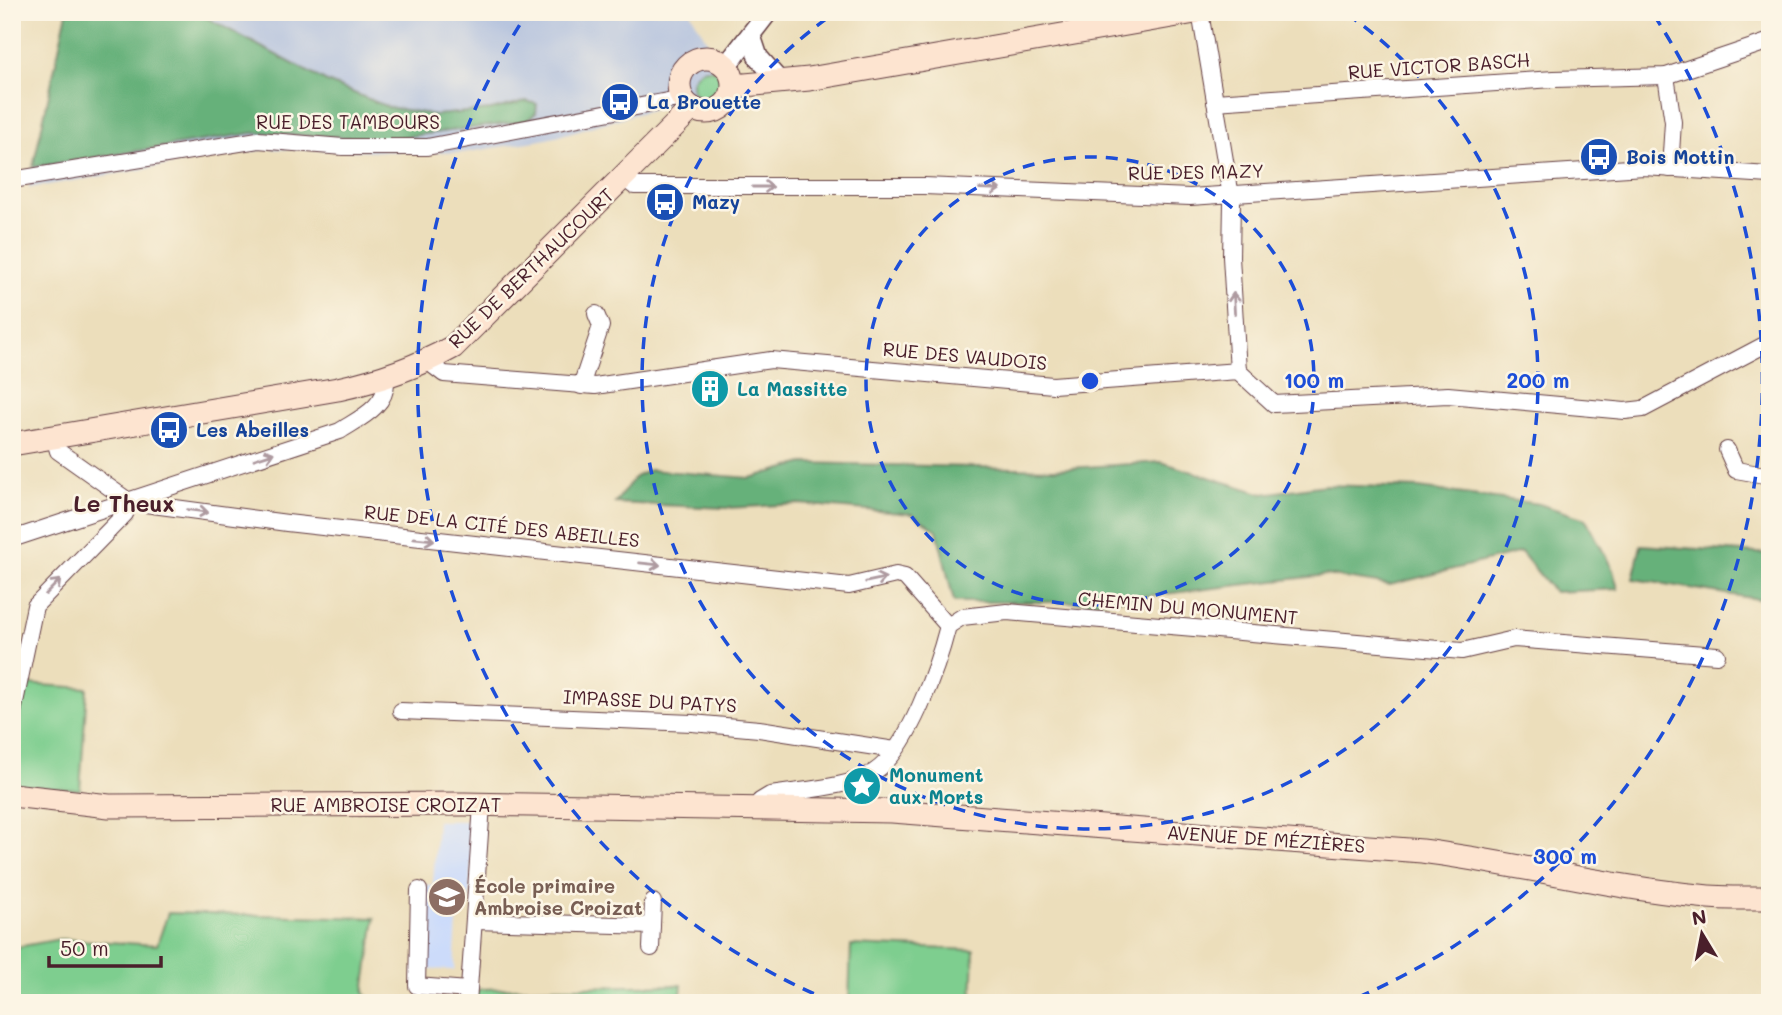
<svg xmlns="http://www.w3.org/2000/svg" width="1782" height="1015" viewBox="0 0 1782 1015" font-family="Mali,sans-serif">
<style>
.built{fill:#ccdbfa}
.industrial{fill:#b8c5de}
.green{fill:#7ece8f;stroke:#64765d;stroke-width:2}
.forest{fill:#66b17a;stroke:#586852;stroke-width:2}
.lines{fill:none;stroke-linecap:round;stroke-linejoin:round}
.minor-casing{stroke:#623c41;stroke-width:18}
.tertiary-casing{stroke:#623c41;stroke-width:22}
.secondary-casing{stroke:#623c41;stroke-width:25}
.minor{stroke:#fff;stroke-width:16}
.tertiary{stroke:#fff;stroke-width:19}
.secondary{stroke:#fde4d0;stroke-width:23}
.oneway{stroke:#ae9aa0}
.ring{fill:none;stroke:#1d4ed8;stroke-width:3.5;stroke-dasharray:12 9}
.labels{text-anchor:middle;stroke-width:5;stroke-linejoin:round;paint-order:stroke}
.street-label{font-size:19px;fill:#4a1f2b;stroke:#fcf5e5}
.transit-label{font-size:19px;font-weight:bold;fill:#164399;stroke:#fcf5e5;text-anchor:start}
.culture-label{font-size:19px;font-weight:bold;fill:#0d838f;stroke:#fcf5e5;text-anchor:start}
.education-label{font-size:19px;font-weight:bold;fill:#785e54;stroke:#fcf5e5;text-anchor:start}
.quarter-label{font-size:23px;font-weight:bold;fill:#4a1f2b;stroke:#fcf5e5}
.centre{fill:#1d4ed8;stroke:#fcf5e5;stroke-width:3.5}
.ring-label{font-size:21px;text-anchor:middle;font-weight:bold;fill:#1d4ed8;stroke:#fcf5e5;stroke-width:5;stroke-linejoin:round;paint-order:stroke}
</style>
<rect width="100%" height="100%" fill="#fcf5e5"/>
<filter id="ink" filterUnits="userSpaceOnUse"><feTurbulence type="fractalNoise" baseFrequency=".0143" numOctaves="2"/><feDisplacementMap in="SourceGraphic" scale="14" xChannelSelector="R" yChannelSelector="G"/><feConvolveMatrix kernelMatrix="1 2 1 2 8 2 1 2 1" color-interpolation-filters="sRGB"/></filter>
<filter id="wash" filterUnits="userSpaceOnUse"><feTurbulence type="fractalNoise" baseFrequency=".00686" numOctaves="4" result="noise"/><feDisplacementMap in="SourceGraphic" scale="28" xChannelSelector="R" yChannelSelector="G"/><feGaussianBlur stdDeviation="1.57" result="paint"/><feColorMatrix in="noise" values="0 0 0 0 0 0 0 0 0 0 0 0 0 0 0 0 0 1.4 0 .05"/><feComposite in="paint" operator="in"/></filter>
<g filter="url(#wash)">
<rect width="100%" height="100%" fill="#ecdebb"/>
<path class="built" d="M437 821H474L469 904H458L454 970 424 969 425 891 427 885H433Z"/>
<path class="industrial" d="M67 12H690L712 49 711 93 547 139 462 153 269 149 29 188Z"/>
<g class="green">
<circle cx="708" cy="85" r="16"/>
<path d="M23 684 87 688 80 790 12 785Z"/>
<path d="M168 913 375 918 364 992 368 998 415 1003H12V948L60 939 157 945Z"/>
<path d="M851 945 974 950 972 1003H849Z"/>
<path d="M682 985 680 1003H467L480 989Z"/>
</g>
<g class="forest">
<path d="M67 12H196L327 82 388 107 435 115 491 110 526 101 537 104 536 113 526 121 388 139 253 133 33 167Z"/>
<path d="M1161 462 1263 494 1325 485 1419 488 1539 504 1586 519 1613 570 1618 589 1554 592 1521 552 1390 585 1326 575 1096 602H954L937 530 912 514 799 504 726 508 615 503 635 477 650 470 750 478 804 463 1054 469Z"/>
<path d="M1641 545 1770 554V601L1633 579Z"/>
</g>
</g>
<g filter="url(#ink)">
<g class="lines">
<defs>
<g id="minor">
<path d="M1200 12 1232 202 1231 257 1238 371"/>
<path d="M1666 76 1673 122 1670 169"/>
<path d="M1215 102 1554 79 1666 76 1770 41"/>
<path d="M624 178 634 186H924L1190 197 1644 167 1770 175"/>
<path d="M12 180 258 140 343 147H427L683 98"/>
<path d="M427 361 444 374 595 386 771 360 1053 385 1238 371 1274 404 1448 395 1625 411 1643 409 1770 342"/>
<path d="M581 386 601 326 596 314"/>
<path d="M54 437 58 451 130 502 287 523 849 586 896 575 905 577 948 626"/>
<path d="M1727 450 1736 470 1770 476"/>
<path d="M12 539 340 431C360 418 388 406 386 379"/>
<path d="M401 711 692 723 759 729 895 750"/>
<path d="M12 717 35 606 125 514 130 502"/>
<path d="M759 808 760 801 770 795C799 790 849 788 874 772 909 750 938 665 948 626L962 617 1007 612 1462 651 1514 639 1717 655"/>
<path d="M419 890 417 986 468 990"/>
<path d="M474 921 652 926"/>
<path d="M651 948 653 902"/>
<path d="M468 1003 482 805"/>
</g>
<g id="tertiary">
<path d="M751 36 758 57 780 82"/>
<path d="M726 66 768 12"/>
</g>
<g id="secondary">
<circle cx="706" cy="85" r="27"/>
<path d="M734 86 809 79 1195 12"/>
<path d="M12 444 338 389C380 380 415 368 453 347L692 108"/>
<path d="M12 795 109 806 464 804 892 811 1422 851C1515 863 1606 887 1699 896 1723 899 1746 898 1770 898"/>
</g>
</defs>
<use href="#minor" class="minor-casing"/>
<use href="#tertiary" class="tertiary-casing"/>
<use href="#secondary" class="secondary-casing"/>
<use href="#minor" class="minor"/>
<use href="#tertiary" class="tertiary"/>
<use href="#secondary" class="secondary"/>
</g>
<defs><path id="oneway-shaft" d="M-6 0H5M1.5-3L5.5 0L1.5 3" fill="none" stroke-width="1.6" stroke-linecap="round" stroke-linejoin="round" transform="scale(1.75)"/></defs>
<g class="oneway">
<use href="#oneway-shaft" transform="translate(763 187)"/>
<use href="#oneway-shaft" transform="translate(990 189) rotate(2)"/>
<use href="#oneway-shaft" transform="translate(1234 303) rotate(-93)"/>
<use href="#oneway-shaft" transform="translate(264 456) rotate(-18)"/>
<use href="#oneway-shaft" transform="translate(198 511) rotate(8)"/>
<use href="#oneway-shaft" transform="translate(424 539) rotate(6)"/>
<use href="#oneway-shaft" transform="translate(650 564) rotate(6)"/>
<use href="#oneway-shaft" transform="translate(876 580) rotate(-12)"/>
<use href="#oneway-shaft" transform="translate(53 587) rotate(-45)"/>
</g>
</g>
<g class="ring">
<circle cx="1090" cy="381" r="224"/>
<path d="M1347 14A448 448 0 1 1 833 14"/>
<path d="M833 1002A672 672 0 0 1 526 15M1654 15A672 672 0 0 1 1347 1002"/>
</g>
<defs>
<symbol id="bus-disc" viewBox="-11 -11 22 22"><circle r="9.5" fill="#1a4fb4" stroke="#fcf5e5"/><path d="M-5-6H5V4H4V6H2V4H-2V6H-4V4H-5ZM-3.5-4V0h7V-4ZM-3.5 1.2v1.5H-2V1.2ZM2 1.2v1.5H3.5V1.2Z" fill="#fff"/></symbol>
<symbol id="building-disc" viewBox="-11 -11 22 22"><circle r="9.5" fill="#0f9aa8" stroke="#fcf5e5"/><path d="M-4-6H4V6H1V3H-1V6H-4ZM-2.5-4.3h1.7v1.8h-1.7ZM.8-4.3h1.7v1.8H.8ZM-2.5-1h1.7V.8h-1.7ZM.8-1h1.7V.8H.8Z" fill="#fff"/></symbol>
<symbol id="sight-disc" viewBox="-11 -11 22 22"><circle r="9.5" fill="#0f9aa8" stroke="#fcf5e5"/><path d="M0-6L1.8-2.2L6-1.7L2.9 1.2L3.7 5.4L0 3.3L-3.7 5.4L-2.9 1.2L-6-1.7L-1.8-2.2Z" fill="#fff"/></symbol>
<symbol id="school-disc" viewBox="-11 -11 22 22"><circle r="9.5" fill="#8d6e63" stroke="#fcf5e5"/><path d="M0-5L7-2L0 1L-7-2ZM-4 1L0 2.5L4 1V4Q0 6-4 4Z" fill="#fff"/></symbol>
</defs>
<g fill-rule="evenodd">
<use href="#bus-disc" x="598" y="80" width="44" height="44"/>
<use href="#bus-disc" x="1577" y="135" width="44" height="44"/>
<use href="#bus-disc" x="643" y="180" width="44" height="44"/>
<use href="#building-disc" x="688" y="367" width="44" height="44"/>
<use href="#bus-disc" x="147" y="408" width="44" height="44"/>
<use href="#sight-disc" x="840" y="764" width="44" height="44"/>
<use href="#school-disc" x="425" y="875" width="44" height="44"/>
</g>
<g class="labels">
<g class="street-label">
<text transform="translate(1439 66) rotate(-4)" y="7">RUE VICTOR BASCH</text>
<text x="348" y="129">RUE DES TAMBOURS</text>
<text transform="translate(1196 172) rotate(-1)" y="7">RUE DES MAZY</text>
<text transform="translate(531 268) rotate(-44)" y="7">RUE DE BERTHAUCOURT</text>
<text transform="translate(965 356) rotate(5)" y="7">RUE DES VAUDOIS</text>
<text transform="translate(502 526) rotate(6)" y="7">RUE DE LA CITÉ DES ABEILLES</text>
<text transform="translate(1188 608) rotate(5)" y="7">CHEMIN DU MONUMENT</text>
<text transform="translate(650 701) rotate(3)" y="7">IMPASSE DU PATYS</text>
<text x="386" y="812">RUE AMBROISE CROIZAT</text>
<text transform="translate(1266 839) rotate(4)" y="7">AVENUE DE MÉZIÈRES</text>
</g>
<g class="transit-label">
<text x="647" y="109">La Brouette</text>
<text x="1626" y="164">Bois Mottin</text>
<text x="692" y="209">Mazy</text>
<text x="196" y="437">Les Abeilles</text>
</g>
<g class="culture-label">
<text x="737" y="396">La Massitte</text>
<text x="889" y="782">Monument<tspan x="889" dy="22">aux Morts</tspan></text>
</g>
<g class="education-label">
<text x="474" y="893">École primaire<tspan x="474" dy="22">Ambroise Croizat</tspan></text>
</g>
<g class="quarter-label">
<text x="124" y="512">Le Theux</text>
</g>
</g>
<circle cx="1090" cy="381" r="10" class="centre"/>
<g class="ring-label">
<text x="1314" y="388">100 m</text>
<text x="1538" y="388">200 m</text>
<text x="1565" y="864">300 m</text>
</g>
<rect width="1782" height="1015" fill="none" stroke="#fcf5e5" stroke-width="42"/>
<g transform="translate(1702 934) rotate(350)" stroke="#fcf5e5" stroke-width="5" paint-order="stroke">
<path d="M0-5L12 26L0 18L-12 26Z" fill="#4a1f2b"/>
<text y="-10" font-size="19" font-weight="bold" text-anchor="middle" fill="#4a1f2b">N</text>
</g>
<path d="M49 956v10h112v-10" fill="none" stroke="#4a1f2b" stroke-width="3.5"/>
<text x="60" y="956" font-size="21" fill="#4a1f2b" stroke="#fcf5e5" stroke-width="5" paint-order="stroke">50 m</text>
</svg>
